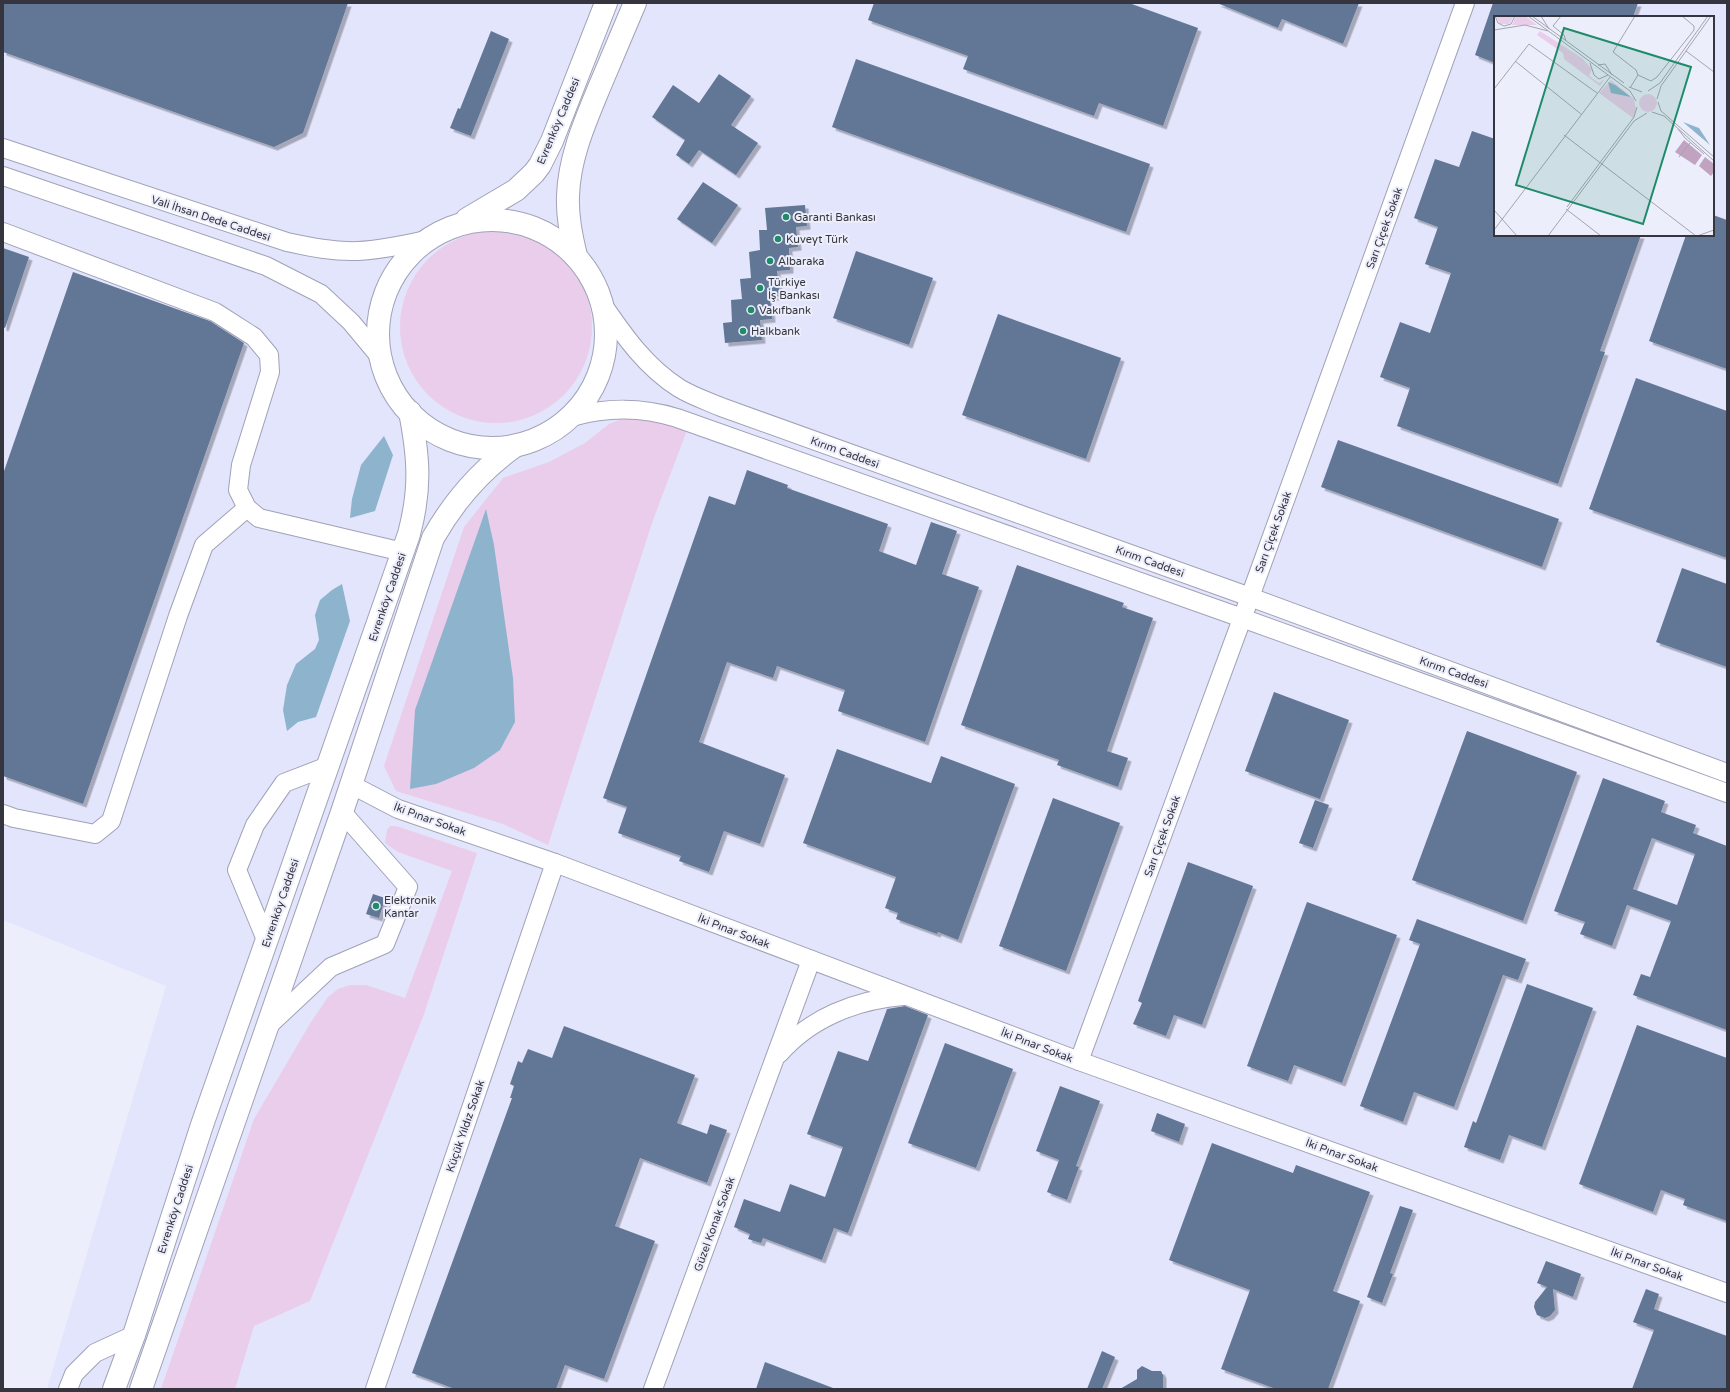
<svg xmlns="http://www.w3.org/2000/svg" width="1730" height="1392" viewBox="0 0 1730 1392" font-family="'Varela Round',sans-serif">
<style>
.built{fill:#e2e5fc;fill-rule:evenodd}
.green{fill:#eacdea}
.water{fill:#8db4cc}
.building{fill:#627795;fill-rule:evenodd;filter:url(#shadow)}
.lines{fill:none;stroke-linecap:round;stroke-linejoin:round}
.minor-casing{stroke:#a0a2b7;stroke-width:20}
.major-casing{stroke:#a0a2b7;stroke-width:24}
.minor{stroke:#fff;stroke-width:18}
.major{stroke:#fff;stroke-width:22}
.poi-dot{fill:#1f8b69;stroke:#eceefb;stroke-width:1.5}
.labels{text-anchor:middle;stroke-width:4;stroke-linejoin:round;paint-order:stroke}
.street-label{font-size:11px;fill:#34353e;stroke:#eceefb}
.poi-label{font-size:11px;fill:#34353e;stroke:#eceefb;text-anchor:start}
.inset-road{fill:none;stroke:#a2a4af;stroke-width:1}
.view{fill:#1f8b69;fill-opacity:0.15;stroke:#1f8b69;stroke-width:2}
.inset-edge{fill:none;stroke:#34353e;stroke-width:2}
</style>
<defs>
<filter id="shadow"><feDropShadow dx="3.5" dy="3.5" stdDeviation="0" flood-color="#0004"/></filter>
</defs>
<rect width="100%" height="100%" fill="#eceefb"/>
<path class="built" d="M3 3H1727V1389H47L166 986 3 920ZM1495 17H1713V235H1495Z"/>
<g class="green">
<circle cx="496" cy="327" r="96"/>
<path d="M627 417 689 425 653 520 548 845 503 824 396 791 384 766 464 527 503 478 549 462 585 443 609 424Z"/>
<path d="M390 826H396L477 853 424 1014 310 1301 254 1326 235 1389H161L254 1119 311 1022 328 997 338 989 350 985H366L405 998 452 871 398 852 385 843 387 830Z"/>
</g>
<g class="water">
<path d="M384 436 393 455 375 511 350 518 352 499 361 465Z"/>
<path d="M486 509 494 545 513 678 515 722 500 750 474 768 436 784 410 789 415 710Z"/>
<path d="M342 584 350 621 316 717 298 722 287 731 283 710 287 685 296 664 315 649 319 640 315 615 320 600 332 590Z"/>
</g>
<g class="building">
<path d="M3 3H348L303 133 274 147 3 52Z"/>
<path d="M874 3H1129L1198 28 1163 126 1099 103 1094 116 963 69 968 56 868 20Z"/>
<path d="M1217 3H1359L1343 44 1282 19 1278 28Z"/>
<path d="M1493 3H1638L1633 17H1495V63L1475 55Z"/>
<path d="M491 31 509 39 471 136 450 128 458 108 460 109Z"/>
<path d="M856 59 1150 164 1126 232 832 127Z"/>
<path d="M719 74 751 96 731 125 758 143 736 175 699 150 689 164 676 155 685 140 652 117 673 85 699 103Z"/>
<path d="M1472 131 1495 139V235H1641L1600 351 1605 352 1558 484 1397 426 1410 388 1380 377 1400 322 1430 333 1451 273 1425 264 1438 227 1414 218 1435 159 1459 167Z"/>
<path d="M703 182 738 205 712 243 677 219Z"/>
<path d="M805 205 807 226 796 227 798 247 789 248 790 270 777 271 780 297H770L772 319 760 320 762 340 725 343 723 323 732 322 731 300 742 299 740 279 751 278 749 252 760 250 759 230H767L765 208Z"/>
<path d="M1713 215 1727 220V369L1649 341 1686 235H1713Z"/>
<path d="M3 248 29 257 5 328 3 327Z"/>
<path d="M856 251 933 278 909 345 833 318Z"/>
<path d="M73 272 210 321 244 343 83 804 3 776V474Z"/>
<path d="M998 314 1121 358 1086 459 962 415Z"/>
<path d="M1636 378 1727 411V558L1589 509Z"/>
<path d="M1338 440 1559 519 1542 567 1321 487Z"/>
<path d="M747 470 788 485 787 488 888 524 879 551 916 565 931 522 957 531 942 574 979 587 925 742 838 711 845 690 777 666 773 678 727 662 699 742 785 775 760 844 724 831 709 872 679 861 681 856 618 833 627 807 603 798 709 496 735 505Z"/>
<path d="M1017 565 1124 603 1122 607 1153 618 1107 751 1128 758 1118 787 1057 765 1059 760 961 725Z"/>
<path d="M1682 568 1727 584V667L1656 642Z"/>
<path d="M1274 692 1349 720 1320 799 1245 771Z"/>
<path d="M1467 731 1577 772 1523 921 1412 880Z"/>
<path d="M837 749 931 783 941 756 1015 784 958 940 938 932 937 934 896 919 898 913 885 908 896 877 803 843Z"/>
<path d="M1603 778 1665 801 1661 812 1696 825 1693 833 1727 846V1030L1633 995 1641 974 1650 977 1671 921 1627 905 1612 946 1580 934 1585 922 1554 911ZM1652 838 1695 854 1677 905 1633 889Z"/>
<path d="M1053 798 1120 823 1066 971 999 946Z"/>
<path d="M1315 800 1329 805 1313 848 1299 843Z"/>
<path d="M1188 862 1253 886 1202 1025 1174 1015 1166 1036 1133 1024 1142 1003 1138 1001Z"/>
<path d="M373 894 385 898 379 918 366 914Z"/>
<path d="M1307 902 1397 935 1342 1083 1294 1065 1288 1081 1247 1066Z"/>
<path d="M1417 919 1526 959 1518 980 1503 975 1454 1107 1414 1092 1403 1122 1360 1106 1420 944 1409 940Z"/>
<path d="M1527 984 1593 1008 1542 1147 1509 1135 1500 1160 1464 1147 1473 1121 1476 1123Z"/>
<path d="M905 1006 928 1015 848 1233 834 1228 822 1260 763 1238 761 1243 748 1239 750 1234 734 1227 744 1199 780 1212 790 1184 825 1197 843 1147 807 1134 838 1051 868 1061 887 1009Z"/>
<path d="M1637 1025 1727 1058V1221L1683 1205 1685 1199 1661 1190 1653 1212 1579 1184Z"/>
<path d="M564 1026 695 1075 677 1123 707 1134 710 1124 727 1130 707 1183 640 1158 615 1226 655 1241 604 1379 565 1365 556 1389H455L412 1373 512 1098H510L514 1086 510 1084 518 1061 522 1063 528 1049 552 1058Z"/>
<path d="M945 1043 1013 1069 976 1168 908 1143Z"/>
<path d="M1060 1086 1100 1101 1076 1166 1079 1167 1067 1200 1047 1192 1059 1160 1036 1151Z"/>
<path d="M1157 1113 1185 1124 1179 1142 1151 1131Z"/>
<path d="M1212 1143 1293 1173 1296 1165 1370 1192 1333 1291 1360 1301 1328 1389H1276L1221 1369 1250 1290 1169 1260Z"/>
<path d="M1400 1206 1413 1210 1390 1273 1393 1274 1382 1303 1367 1297Z"/>
<path d="M1546 1261 1581 1274 1573 1297 1553 1289 1555 1310 1550 1316 1545 1318 1537 1315 1534 1307 1535 1302 1547 1287 1537 1283Z"/>
<path d="M1646 1289 1659 1294 1654 1309 1727 1336V1389H1632L1654 1330 1633 1322Z"/>
<path d="M1102 1351 1115 1357 1102 1389H1087Z"/>
<path d="M765 1362 833 1388V1389H756Z"/>
<path d="M1142 1366 1152 1371H1161L1163 1375V1389H1120L1137 1379V1370Z"/>
</g>
<g class="lines">
<defs>
<g id="minor">
<path d="M3 148 287 242C310 247 334 252 358 251 381 250 404 245 426 240"/>
<path d="M3 176 266 266 321 294 351 322 381 358"/>
<path d="M3 232 215 312 254 337 269 355 270 372 241 465 238 490 247 508 259 518 403 552"/>
<path d="M603 305C625 337 646 367 679 388 692 396 707 401 721 407L1250 597 1727 773"/>
<path d="M571 417C608 407 641 407 677 418L1242 618 1727 793"/>
<path d="M352 785 398 809 555 863 1079 1061 1727 1293"/>
<path d="M3 814 14 818 95 834 111 821 178 616 204 545 247 508"/>
<path d="M267 942 237 870 255 825 284 783 328 766"/>
<path d="M267 1027 331 967 385 944 408 887 342 812"/>
<path d="M779 1054C810 1018 856 1000 903 996"/>
<path d="M1079 1061 1250 597 1465 3"/>
<path d="M68 1389 74 1374 95 1353 134 1335"/>
<path d="M375 1389 555 863"/>
<path d="M653 1389 811 960"/>
</g>
<g id="major">
<path d="M467 219 516 190 534 173 540 165 552 141 606 3"/>
<circle cx="492" cy="334" r="114"/>
<path d="M576 256C571 236 567 217 568 196 569 158 585 122 599 88 611 60 623 31 635 3"/>
<path d="M114 1389 134 1335 202 1125 409 534C421 489 419 458 410 412"/>
<path d="M141 1389 342 812 433 538C454 501 481 470 515 446"/>
</g>
</defs>
<use href="#minor" class="minor-casing"/>
<use href="#major" class="major-casing"/>
<use href="#minor" class="minor"/>
<use href="#major" class="major"/>
</g>
<g class="poi-dot">
<circle cx="786" cy="217" r="4"/>
<circle cx="778" cy="239" r="4"/>
<circle cx="770" cy="261" r="4"/>
<circle cx="760" cy="288" r="4"/>
<circle cx="751" cy="310" r="4"/>
<circle cx="743" cy="331" r="4"/>
<circle cx="376" cy="906" r="4"/>
</g>
<g class="labels">
<g class="street-label">
<text transform="translate(558 121) rotate(-67)" y="4">Evrenköy Caddesi</text>
<text transform="translate(211 218) rotate(18)" y="4">Vali İhsan Dede Caddesi</text>
<text transform="translate(1384 228) rotate(-70)" y="4">Sarı Çiçek Sokak</text>
<text transform="translate(845 452) rotate(20)" y="4">Kırım Caddesi</text>
<text transform="translate(1273 532) rotate(-70)" y="4">Sarı Çiçek Sokak</text>
<text transform="translate(1150 561) rotate(20)" y="4">Kırım Caddesi</text>
<text transform="translate(387 597) rotate(-71)" y="4">Evrenköy Caddesi</text>
<text transform="translate(1454 672) rotate(20)" y="4">Kırım Caddesi</text>
<text transform="translate(430 819) rotate(20)" y="4">İki Pınar Sokak</text>
<text transform="translate(1162 836) rotate(-70)" y="4">Sarı Çiçek Sokak</text>
<text transform="translate(280 903) rotate(-71)" y="4">Evrenköy Caddesi</text>
<text transform="translate(734 931) rotate(21)" y="4">İki Pınar Sokak</text>
<text transform="translate(1037 1045) rotate(21)" y="4">İki Pınar Sokak</text>
<text transform="translate(465 1126) rotate(-71)" y="4">Küçük Yıldız Sokak</text>
<text transform="translate(1342 1155) rotate(20)" y="4">İki Pınar Sokak</text>
<text transform="translate(175 1209) rotate(-72)" y="4">Evrenköy Caddesi</text>
<text transform="translate(714 1224) rotate(-70)" y="4">Güzel Konak Sokak</text>
<text transform="translate(1647 1264) rotate(20)" y="4">İki Pınar Sokak</text>
</g>
<g class="poi-label">
<text x="794" y="221">Garanti Bankası</text>
<text x="786" y="243">Kuveyt Türk</text>
<text x="778" y="265">Albaraka</text>
<text x="768" y="286">Türkiye<tspan x="768" dy="13">İş Bankası</tspan></text>
<text x="759" y="314">Vakıfbank</text>
<text x="751" y="335">Halkbank</text>
<text x="384" y="904">Elektronik<tspan x="384" dy="13">Kantar</tspan></text>
</g>
</g>
<g transform="translate(1494 16)">
<rect width="220" height="220" fill="#eceefb"/>
<path d="M2 0H20L15 8H6ZM22 0H31L43 9H18ZM46 15 88 42 98 53 95 60 105 67 111 63 106 70 70 43 69 37 43 19ZM117 64 140 83 142 94 139 102 105 77ZM145 87a9 9 0 1 1 18 0a9 9 0 1 1-18 0Z" fill="#eacdea"/>
<path d="M190 124 208 139 201 149 181 136ZM211 141 220 148V156L217 160 205 150Z" fill="#c1a3c1"/>
<path d="M114 66 121 69 137 81 117 77ZM189 106 205 112 216 129Z" fill="#8db4cc"/>
<path class="inset-road" d="M1 0 4 7 10 10 17 8 21 0M34 0 136 75 142 85M38 0 130 67M47 0 55 13M67 0 59 10 70 19 72 25M141 0 119 36 142 54 144 59M0 14 31 9 54 15M192 35 220 56M21 45 87 98M96 47 100 59 105 63 114 59M104 49 111 48 118 59M135 71 148 76M136 72 144 59 157 65 163 61 200 14V10L188 0M0 73 35 28 103 77M154 75 166 67 214 0M163 83 167 70 217 0M164 86 167 95 220 141M158 96 170 100 220 145M184 113 191 122 210 138M70 119 202 220M185 141 196 127M73 191 140 101 143 91M72 193 107 220M0 194 23 220M0 214 116 61M54 220 140 105 153 97M203 220 220 214"/>
<path class="view" d="M70 12 197 51 149 208 22 169Z"/>
<rect width="220" height="220" class="inset-edge"/>
</g>
<rect width="1730" height="1392" fill="none" stroke="#34353e" stroke-width="8"/>
</svg>
